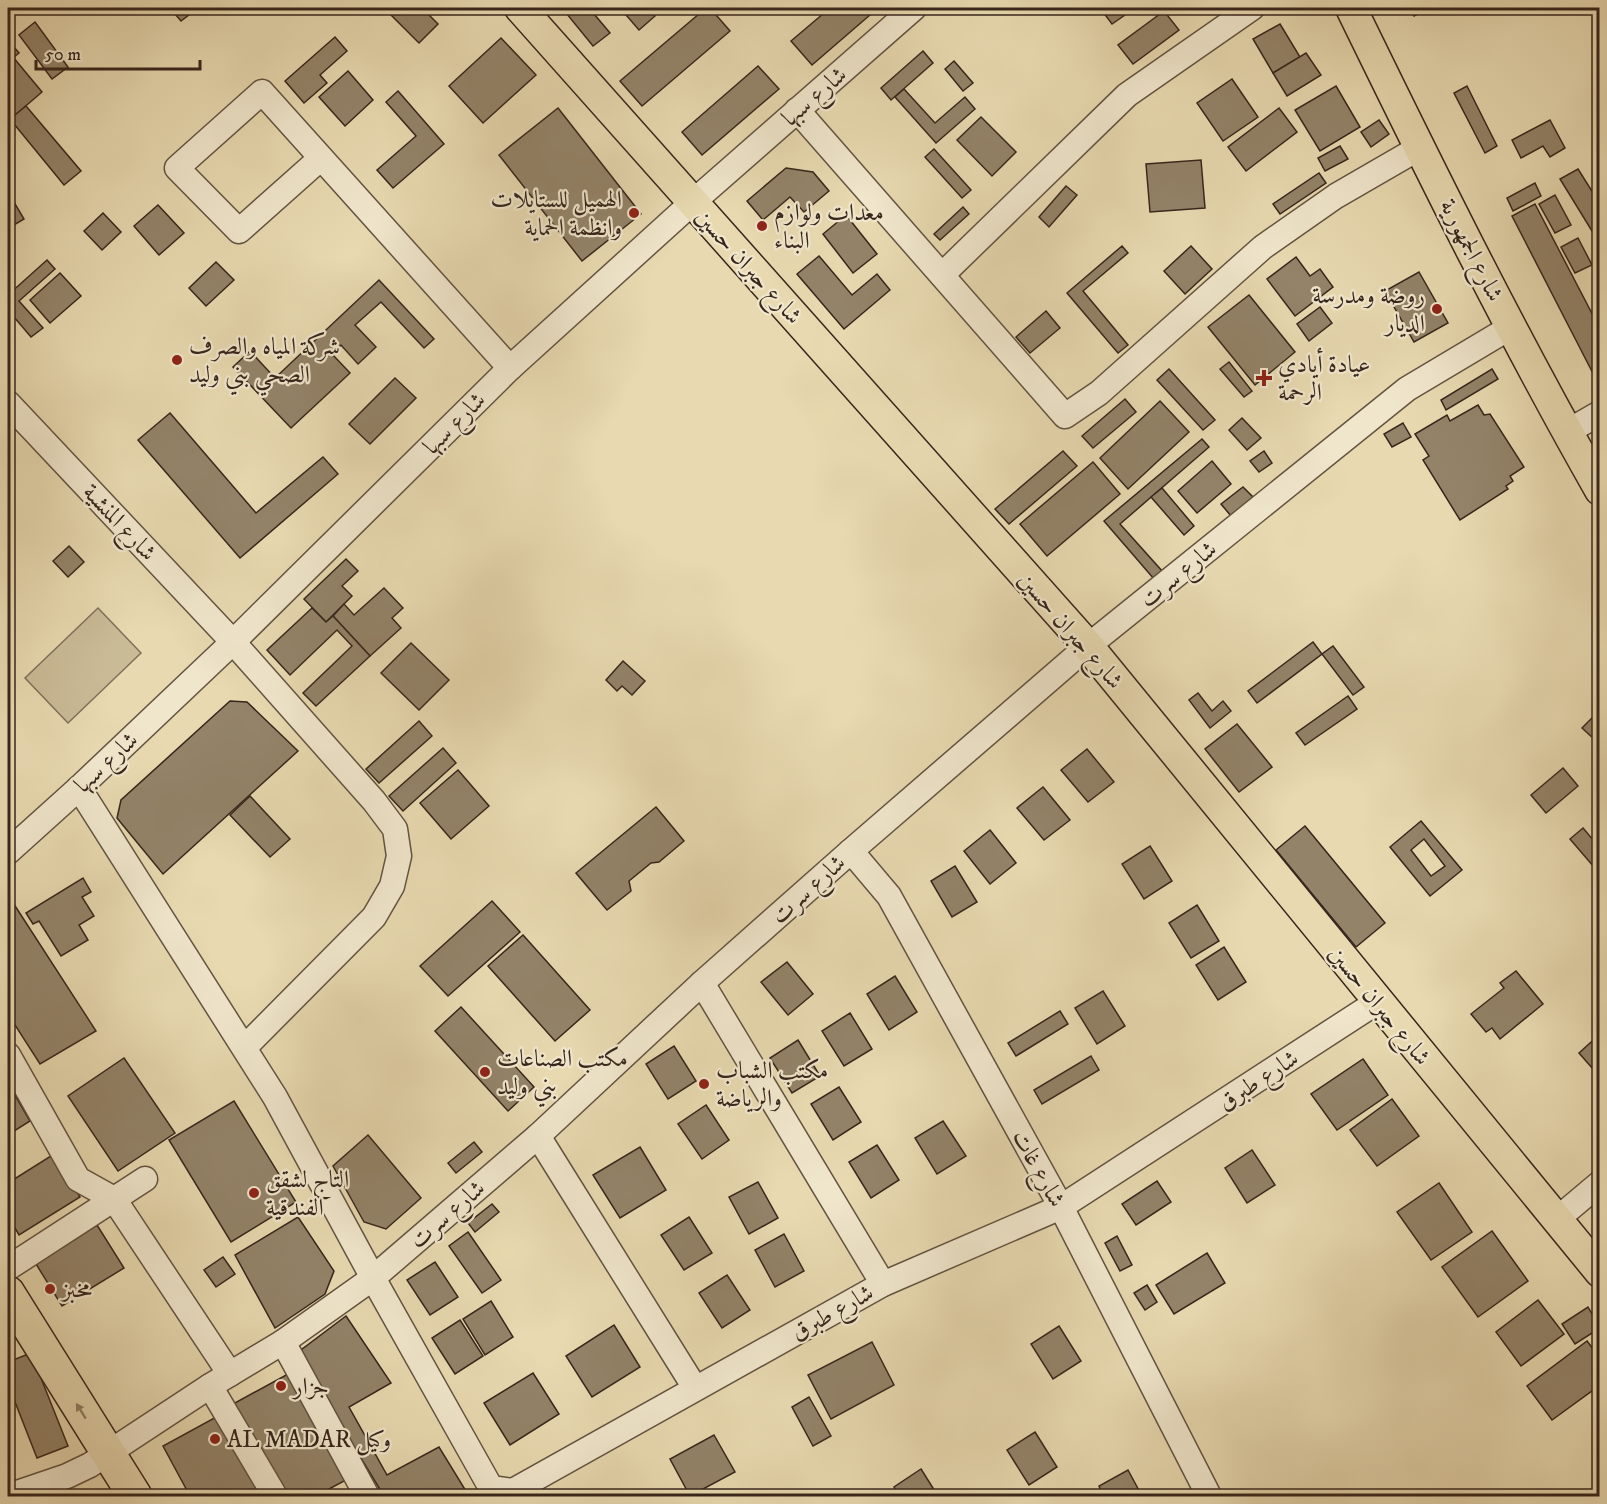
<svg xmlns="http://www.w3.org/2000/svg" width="1607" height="1504" viewBox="0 0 1607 1504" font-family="'IM FELL DW Pica',Amiri,serif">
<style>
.green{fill:#cabb97;stroke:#80705a;stroke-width:1.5}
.building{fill:#938369;stroke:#37261c;stroke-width:1.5;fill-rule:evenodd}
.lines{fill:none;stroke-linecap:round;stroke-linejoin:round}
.minor-casing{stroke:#635341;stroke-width:27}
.major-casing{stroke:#37261c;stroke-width:33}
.highway-casing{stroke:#37261c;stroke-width:36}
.minor{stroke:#f0e6cc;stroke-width:24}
.major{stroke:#e8d9b0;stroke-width:30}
.highway{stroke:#e8d9b0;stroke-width:33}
.oneway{fill:#908066}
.poi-dot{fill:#8f2418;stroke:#f0e6cc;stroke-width:2}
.labels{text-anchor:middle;stroke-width:4.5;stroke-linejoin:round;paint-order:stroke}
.street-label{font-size:24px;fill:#37261c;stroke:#f0e6cc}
.poi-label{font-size:24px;fill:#37261c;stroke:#f0e6cc;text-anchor:start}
</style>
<rect width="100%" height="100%" fill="#e8d9b0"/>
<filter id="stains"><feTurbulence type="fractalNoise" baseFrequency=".00333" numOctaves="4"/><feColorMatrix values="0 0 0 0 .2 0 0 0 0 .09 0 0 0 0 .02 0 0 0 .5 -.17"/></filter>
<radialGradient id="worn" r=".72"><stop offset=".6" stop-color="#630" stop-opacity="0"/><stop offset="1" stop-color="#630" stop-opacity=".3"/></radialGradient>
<path class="green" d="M98 608 141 653 68 723 25 678Z"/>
<g class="building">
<path d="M170 8H198L181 21Z"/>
<path d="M398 8H422L438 24 419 43 391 15Z"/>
<path d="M562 8H589L610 33 593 46Z"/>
<path d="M620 8H648L655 16 639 30Z"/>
<path d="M706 8H710L730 31 642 106 620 81Z"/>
<path d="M830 8H878L812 65 791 41Z"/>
<path d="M1100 8H1135L1112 24Z"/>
<path d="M1409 8H1430L1414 16Z"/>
<path d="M1164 11 1179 30 1133 64 1118 45Z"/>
<path d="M35 22 68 67 52 79 19 35Z"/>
<path d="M1280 24 1300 57 1273 73 1253 39Z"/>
<path d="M335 37 347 51 320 75 327 83 304 103 285 81Z"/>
<path d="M501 38 536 75 483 123 449 86Z"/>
<path d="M8 40 19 53 8 62Z"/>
<path d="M923 51 933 63 891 100 881 88Z"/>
<path d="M1306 53 1321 75 1287 96 1273 73Z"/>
<path d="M13 57 42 92 14 116 8 107V62Z"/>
<path d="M954 61 973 83 963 91 945 69Z"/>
<path d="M758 66 779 89 702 155 682 132Z"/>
<path d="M348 71 373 100 345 126 319 97Z"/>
<path d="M1232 79 1258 117 1223 141 1197 103Z"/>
<path d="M1336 86 1360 127 1320 151 1295 110Z"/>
<path d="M1467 86 1497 146 1485 153 1454 93Z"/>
<path d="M904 89 935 123 965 97 975 109 936 143 895 97Z"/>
<path d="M398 91 444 144 393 188 377 170 416 136 386 102Z"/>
<path d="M26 106 81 171 64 185 10 119Z"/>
<path d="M558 108 641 214 582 261 499 155Z"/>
<path d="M1279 108 1297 132 1246 171 1228 147Z"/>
<path d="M981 117 1016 152 992 176 957 140Z"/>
<path d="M1379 120 1389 134 1371 147 1361 132Z"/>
<path d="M1550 120 1565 148 1550 157 1543 146 1521 158 1512 140Z"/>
<path d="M1340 146 1348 159 1325 171 1318 158Z"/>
<path d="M934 149 971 190 962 198 925 157Z"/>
<path d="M1201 160 1205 208 1150 212 1146 164Z"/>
<path d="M786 168 813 172 829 191 804 212 790 197 763 220 747 201Z"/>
<path d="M1578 169 1600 204V244L1560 179Z"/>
<path d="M1319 173 1326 183 1280 214 1273 204Z"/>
<path d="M1535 183 1541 196 1513 211 1507 198Z"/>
<path d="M1066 186 1077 195 1049 227 1039 217Z"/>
<path d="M8 192 24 219 14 225 8 214Z"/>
<path d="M1555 195 1571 225 1555 233 1539 204Z"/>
<path d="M1535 204 1600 329V387L1512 216Z"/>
<path d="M158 205 184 233 159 255 134 226Z"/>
<path d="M963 207 969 214 940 240 934 234Z"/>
<path d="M103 213 121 232 102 250 84 231Z"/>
<path d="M846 215 877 254 853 273 823 234Z"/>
<path d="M1578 238 1592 265 1575 273 1561 247Z"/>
<path d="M1122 246 1128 253 1083 291 1128 345 1118 353 1067 293Z"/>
<path d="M1191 246 1212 269 1185 294 1164 271Z"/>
<path d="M819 256 852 295 877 274 890 290 844 329 797 274Z"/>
<path d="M1296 257 1310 276 1320 269 1333 287 1295 316 1267 279Z"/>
<path d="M47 260 55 269 19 301 43 328 31 337 8 310V295Z"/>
<path d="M216 262 234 280 206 306 189 288Z"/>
<path d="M1419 272 1448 323 1414 342 1385 291Z"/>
<path d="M60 273 81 296 50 323 30 300Z"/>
<path d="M379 280 434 339 424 348 381 302 355 325 376 347 358 364 341 345 332 354 350 373 291 428 233 367 250 351 275 378Z"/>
<path d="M1249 295 1295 352 1255 385 1208 327Z"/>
<path d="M1320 307 1332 323 1309 341 1297 324Z"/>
<path d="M1046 311 1060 328 1030 353 1016 337Z"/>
<path d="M1229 362 1252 391 1244 397 1220 369Z"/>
<path d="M1169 369 1215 420 1203 430 1157 380Z"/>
<path d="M1492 369 1498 379 1446 410 1441 400Z"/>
<path d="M395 378 416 398 370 444 349 424Z"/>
<path d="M1125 399 1136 412 1093 448 1082 436Z"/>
<path d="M1160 401 1189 432 1128 489 1100 458Z"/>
<path d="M1478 405 1484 415 1490 414 1524 467 1510 476 1513 481 1506 486 1508 489 1460 520 1423 460 1429 456 1415 434 1447 415 1450 421Z"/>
<path d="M170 413 256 513 323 457 338 474 240 558 138 440Z"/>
<path d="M1242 418 1261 438 1247 450 1229 430Z"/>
<path d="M1403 423 1411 437 1392 447 1384 434Z"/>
<path d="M1202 439 1209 447 1120 524 1163 572 1154 579 1104 521Z"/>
<path d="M1063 451 1077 466 1009 524 995 509Z"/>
<path d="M1264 451 1272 463 1259 472 1250 461Z"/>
<path d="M1212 461 1231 484 1197 513 1178 491Z"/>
<path d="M1093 462 1120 494 1047 556 1020 524Z"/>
<path d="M1243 487 1253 497 1231 516 1221 504Z"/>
<path d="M1162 488 1194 526 1184 535 1151 497Z"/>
<path d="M69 546 84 562 68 577 53 561Z"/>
<path d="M346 559 358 571 342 586 352 596 326 622 304 599Z"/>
<path d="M384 588 403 608 392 618 401 628 370 656 333 616 344 604 354 615Z"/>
<path d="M312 608 326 622 333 616 370 656 316 706 303 693 352 646 337 630 290 675 267 650Z"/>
<path d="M1313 642 1322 654 1257 703 1248 691Z"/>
<path d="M411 643 449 680 419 710 381 673Z"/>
<path d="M1333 646 1364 687 1353 695 1322 654Z"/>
<path d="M623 661 645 681 632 695 622 686 617 691 606 680Z"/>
<path d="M1198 693 1212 711 1223 701 1231 711 1210 728 1189 700Z"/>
<path d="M1348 696 1357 709 1305 745 1296 733Z"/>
<path d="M230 701 247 702 298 751 163 874 117 818 121 800Z"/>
<path d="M1600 710V734L1594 739 1582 728Z"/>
<path d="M419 721 432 736 379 783 366 769Z"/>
<path d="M1237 724 1272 767 1239 792 1205 749Z"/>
<path d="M443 748 456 763 403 811 389 796Z"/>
<path d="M1087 749 1114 782 1088 802 1061 770Z"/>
<path d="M1563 768 1578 786 1546 813 1531 795Z"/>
<path d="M458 770 489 806 451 839 420 803Z"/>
<path d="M1043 787 1070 820 1044 840 1017 808Z"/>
<path d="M250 796 290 839 270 857 230 815Z"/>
<path d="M656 807 684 841 659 862 651 863 629 881 631 891 607 910 576 873Z"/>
<path d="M1421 821 1462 870 1430 896 1390 847ZM1424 839 1445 866 1431 876 1411 850Z"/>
<path d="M1305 826 1385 923 1356 947 1276 850Z"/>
<path d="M1583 828 1600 848V874L1570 839Z"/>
<path d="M990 830 1016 863 990 884 964 851Z"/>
<path d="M1150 846 1172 881 1144 899 1122 864Z"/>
<path d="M955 866 977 902 952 917 931 881Z"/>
<path d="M83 878 91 892 82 897 94 916 79 925 88 940 61 956 39 921 33 924 26 913Z"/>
<path d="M8 895 96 1031 40 1064 8 1014Z"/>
<path d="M492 901 520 932 448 996 420 966Z"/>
<path d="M1197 905 1219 941 1191 958 1169 923Z"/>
<path d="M523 935 590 1010 555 1041 488 966Z"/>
<path d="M1224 947 1246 982 1218 1000 1196 965Z"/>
<path d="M787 962 813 994 788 1015 761 982Z"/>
<path d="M1516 971 1543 1004 1500 1039 1492 1028 1486 1032 1471 1014 1504 988 1500 983Z"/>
<path d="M895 976 917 1012 889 1030 867 994Z"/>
<path d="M1103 991 1125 1026 1097 1044 1075 1008Z"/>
<path d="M461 1007 534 1087 508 1111 435 1031Z"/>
<path d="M1060 1011 1068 1024 1016 1056 1008 1043Z"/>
<path d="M850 1013 872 1049 844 1066 822 1031Z"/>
<path d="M1600 1034V1077L1579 1053Z"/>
<path d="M798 1040 820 1076 792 1093 770 1058Z"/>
<path d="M674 1046 696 1081 668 1099 646 1064Z"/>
<path d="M1091 1056 1099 1070 1042 1104 1034 1090Z"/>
<path d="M124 1058 175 1133 118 1171 68 1096Z"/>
<path d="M1363 1059 1388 1095 1337 1130 1311 1094Z"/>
<path d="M8 1083 30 1121 8 1135Z"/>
<path d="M839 1087 861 1122 833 1140 811 1104Z"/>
<path d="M1392 1099 1419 1136 1377 1166 1350 1130Z"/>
<path d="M234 1101 296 1202 231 1242 169 1140Z"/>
<path d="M706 1105 729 1140 702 1159 678 1124Z"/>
<path d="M943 1121 966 1156 937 1174 915 1138Z"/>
<path d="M368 1135 421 1198 386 1229 364 1222 333 1166Z"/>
<path d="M474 1142 482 1152 456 1173 448 1163Z"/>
<path d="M877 1145 899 1180 871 1198 849 1162Z"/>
<path d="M640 1147 666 1190 620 1218 593 1175Z"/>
<path d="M1252 1150 1275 1185 1247 1203 1225 1168Z"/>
<path d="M54 1154 80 1197 19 1235 8 1216V1183Z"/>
<path d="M1157 1181 1171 1202 1136 1225 1122 1204Z"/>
<path d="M758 1182 778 1218 749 1234 729 1197Z"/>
<path d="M1439 1183 1472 1232 1431 1260 1397 1212Z"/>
<path d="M492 1204 499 1212 475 1232 468 1223Z"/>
<path d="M298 1217 334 1271 325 1294 275 1328 235 1255Z"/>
<path d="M689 1217 712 1253 684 1270 661 1235Z"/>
<path d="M97 1225 124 1268 62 1306 36 1264Z"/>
<path d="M1492 1231 1528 1281 1478 1317 1442 1267Z"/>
<path d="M468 1232 501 1280 482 1293 449 1246Z"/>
<path d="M784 1234 804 1271 775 1287 755 1250Z"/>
<path d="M1117 1236 1132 1265 1120 1271 1105 1243Z"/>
<path d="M1207 1253 1225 1283 1174 1314 1156 1285Z"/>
<path d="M223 1257 235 1274 216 1287 204 1270Z"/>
<path d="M435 1262 458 1297 430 1315 407 1280Z"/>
<path d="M727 1275 750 1310 722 1328 699 1293Z"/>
<path d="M1147 1285 1157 1302 1145 1310 1134 1293Z"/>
<path d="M1538 1300 1564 1334 1521 1366 1496 1332Z"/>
<path d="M491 1301 513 1337 485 1355 463 1319Z"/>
<path d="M1588 1307 1600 1328 1575 1344 1562 1324Z"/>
<path d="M346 1316 391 1383 349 1407 387 1475 439 1447 469 1496H384L297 1353Z"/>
<path d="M460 1320 483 1356 455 1374 432 1338Z"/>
<path d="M614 1325 640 1367 592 1397 566 1356Z"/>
<path d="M1059 1326 1081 1361 1053 1379 1031 1344Z"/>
<path d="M1587 1341 1600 1358V1385L1552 1420 1527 1386Z"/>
<path d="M872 1342 894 1385 831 1419 808 1375Z"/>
<path d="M31 1353 68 1446 37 1458 8 1384V1362Z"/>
<path d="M533 1373 559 1414 510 1445 484 1403Z"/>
<path d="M288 1374 346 1480 316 1496H283L233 1404Z"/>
<path d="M809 1397 831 1436 813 1446 792 1407Z"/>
<path d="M218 1416 262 1496H190L163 1446Z"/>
<path d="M1035 1432 1057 1467 1029 1485 1007 1450Z"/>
<path d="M714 1435 735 1472 690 1496 670 1459Z"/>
<path d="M921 1469 938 1496H899L894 1487Z"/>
<path d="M1128 1470 1142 1496H1095L1102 1493 1099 1486Z"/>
</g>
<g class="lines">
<defs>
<g id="minor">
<path d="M797 110 1065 416 1099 393 1263 247 1336 196 1419 148"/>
<path d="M321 158 239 231 177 168 262 92 510 368"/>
<path d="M942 275 1127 95 1252 8"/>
<path d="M8 403 233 642 374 801 395 829 399 856 392 886 374 917 245 1047"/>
<path d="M1567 432 1600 413"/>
<path d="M79 788 275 1097 373 1278 491 1488 513 1491 883 1284 1061 1207 1377 1002"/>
<path d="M851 851 889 896 1061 1207 1209 1496"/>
<path d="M8 852 79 788 233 642 510 368 693 202 914 8"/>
<path d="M702 983 883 1284"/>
<path d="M8 1055 78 1179 114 1199 230 1374"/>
<path d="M538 1136 695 1388"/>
<path d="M1556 1220 1600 1183"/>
<path d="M8 1268 145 1179"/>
<path d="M283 1342 367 1496"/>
<path d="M210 1386 275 1496"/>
<path d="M8 1496 67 1476 90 1465 210 1386 283 1342 373 1278 538 1136 702 983 851 851 1088 646 1407 389 1511 327"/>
</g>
<g id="major">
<path d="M520 8 1088 646 1600 1272"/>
<path d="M1351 8C1430 170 1510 332 1600 490"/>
</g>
<path id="highway" d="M8 1293 135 1496"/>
</defs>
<use href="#minor" class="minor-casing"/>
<use href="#major" class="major-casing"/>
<use href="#highway" class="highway-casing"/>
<use href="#minor" class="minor"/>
<use href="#major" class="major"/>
<use href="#highway" class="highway"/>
</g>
<defs><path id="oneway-solid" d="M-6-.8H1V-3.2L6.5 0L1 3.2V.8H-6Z" transform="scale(1.5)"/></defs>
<use class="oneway" href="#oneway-solid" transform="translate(81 1411) rotate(-122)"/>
<g class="poi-dot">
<circle cx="634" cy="213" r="6"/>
<circle cx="762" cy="226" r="6"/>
<circle cx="1437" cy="309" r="6"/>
<circle cx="177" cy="360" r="6"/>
<path d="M1261 369h6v6h6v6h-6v6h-6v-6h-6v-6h6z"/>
<circle cx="485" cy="1072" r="6"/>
<circle cx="704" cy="1084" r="6"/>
<circle cx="254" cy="1193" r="6"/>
<circle cx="50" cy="1289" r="6"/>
<circle cx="281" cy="1386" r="6"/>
<circle cx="215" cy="1439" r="6"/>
</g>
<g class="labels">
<g class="street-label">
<text transform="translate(814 96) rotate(-41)" y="8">شارع سبها</text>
<text transform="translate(1472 250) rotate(63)" y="8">شارع الجمهورية</text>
<text transform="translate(749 266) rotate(48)" y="8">شارع جبران حسين</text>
<text transform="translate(454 423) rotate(-45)" y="8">شارع سبها</text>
<text transform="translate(120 522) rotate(47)" y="8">شارع المنشية</text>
<text transform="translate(1178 574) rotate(-39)" y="8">شارع سرت</text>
<text transform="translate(1071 630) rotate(49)" y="8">شارع جبران حسين</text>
<text transform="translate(106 762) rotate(-43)" y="8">شارع سبها</text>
<text transform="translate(808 889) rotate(-42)" y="8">شارع سرت</text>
<text transform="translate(1380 1005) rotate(51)" y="8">شارع جبران حسين</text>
<text transform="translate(1258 1080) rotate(-33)" y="8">شارع طبرق</text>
<text transform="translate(1039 1168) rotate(61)" y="8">شارع غات</text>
<text transform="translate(447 1214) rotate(-41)" y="8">شارع سرت</text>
<text transform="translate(832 1312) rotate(-29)" y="8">شارع طبرق</text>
</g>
<g class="poi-label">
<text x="622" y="207" text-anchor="end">الهميل للستايلات<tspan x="622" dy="28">وانظمة الحماية</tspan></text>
<text x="774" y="220">معدات ولوازم<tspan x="774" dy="28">البناء</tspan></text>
<text x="1425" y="303" text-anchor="end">روضة ومدرسة<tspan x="1425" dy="28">الديار</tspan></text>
<text x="189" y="354">شركة المياه والصرف<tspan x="189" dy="28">الصحي بني وليد</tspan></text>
<text x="1278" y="372">عيادة أيادي<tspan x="1278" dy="28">الرحمة</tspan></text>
<text x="497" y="1066">مكتب الصناعات<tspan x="497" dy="28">بني وليد</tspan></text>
<text x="716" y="1078">مكتب الشباب<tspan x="716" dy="28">والرياضة</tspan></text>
<text x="266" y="1187">التاج لشقق<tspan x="266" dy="28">الفندقية</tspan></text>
<text x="62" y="1297">مخبز</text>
<text x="293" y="1394">جزار</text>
<text x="227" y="1447">AL MADAR وكيل</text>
</g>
</g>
<rect width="1607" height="1504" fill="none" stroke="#e8d9b0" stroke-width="30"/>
<rect x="9" y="9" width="1589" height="1486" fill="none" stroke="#37261c" stroke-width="3"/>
<rect x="15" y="15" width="1577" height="1474" fill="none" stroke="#37261c" stroke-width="1.5"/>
<path d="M36 60v9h164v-9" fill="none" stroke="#37261c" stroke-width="3"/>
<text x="45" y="60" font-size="18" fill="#37261c" stroke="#f0e6cc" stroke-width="4.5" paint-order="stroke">50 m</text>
<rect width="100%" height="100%" filter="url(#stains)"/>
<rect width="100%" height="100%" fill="url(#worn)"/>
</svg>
